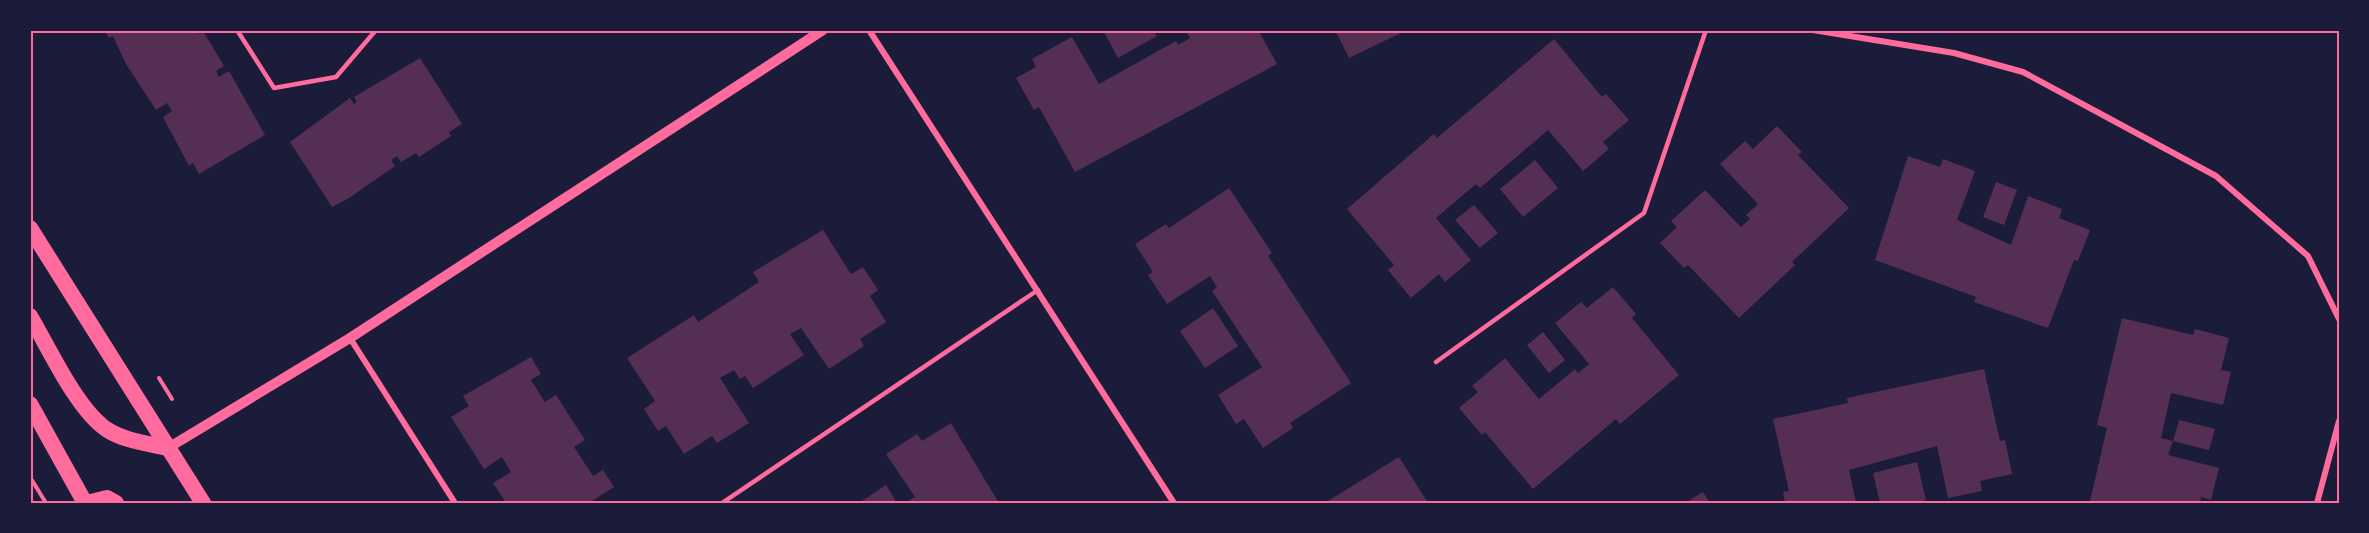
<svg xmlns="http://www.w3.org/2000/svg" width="2369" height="533" viewBox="0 0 2369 533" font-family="Quicksand,sans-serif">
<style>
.building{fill:#542f53}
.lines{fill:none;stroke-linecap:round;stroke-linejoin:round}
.path{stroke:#ff6b9d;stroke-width:4}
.service{stroke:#ff6b9d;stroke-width:4.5}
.minor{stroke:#ff6b9d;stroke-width:6}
.tertiary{stroke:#ff6b9d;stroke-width:10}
.trunk{stroke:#ff6b9d;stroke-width:16}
.neatline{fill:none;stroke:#ff6b9d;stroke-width:2}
</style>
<rect width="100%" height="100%" fill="#1b1b3a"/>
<g class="building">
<path d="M104 30H196L199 34 203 31 224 66 216 71 219 77 229 71 265 135 199 174 193 163 189 166 163 117 172 111 167 103 156 110 126 64 113 36 109 38Z"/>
<path d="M1103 30H1153L1157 36 1118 58Z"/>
<path d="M1186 30H1258L1277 64 1075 172 1039 107 1034 110 1016 78 1036 67 1032 59 1072 37 1099 84 1176 41 1178 45 1190 38Z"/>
<path d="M1335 30H1407L1349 58Z"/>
<path d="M1554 39 1602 97 1606 94 1629 120 1603 142 1609 149 1583 171 1548 130 1480 188 1476 184 1436 218 1471 260 1445 282 1439 274 1411 298 1388 270 1394 265 1347 209 1434 134 1437 138Z"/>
<path d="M420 58 462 124 449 132 451 136 419 157 416 153 401 162 397 156 391 160 395 166 349 198 332 207 290 142 350 98 354 104 357 102 354 97Z"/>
<path d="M1777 126 1802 152 1798 155 1849 208 1792 262 1795 265 1739 318 1688 265 1684 268 1660 243 1677 227 1671 221 1705 190 1741 227 1750 219 1746 215 1758 204 1720 164 1745 141 1753 149Z"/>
<path d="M1908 156 1940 167 1943 159 1975 171 1957 220 2011 245 2028 196 2062 209 2059 218 2090 230 2078 261 2074 260 2048 328 1974 302 1976 297 1875 260Z"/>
<path d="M1535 160 1558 188 1523 217 1500 189Z"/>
<path d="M1996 182 2017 190 2004 225 1983 217Z"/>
<path d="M1229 188 1272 253 1268 256 1351 383 1290 423 1293 428 1263 448 1244 419 1236 424 1218 395 1262 367 1212 291 1217 287 1210 276 1167 304 1148 275 1153 272 1135 244 1166 224 1169 228Z"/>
<path d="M1474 205 1498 233 1480 248 1455 220Z"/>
<path d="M823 230 851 274 863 267 878 290 870 296 886 322 860 339 864 346 829 369 801 328 790 334 804 355 753 388 745 376 740 379 734 370 720 378 749 423 717 443 712 436 684 454 666 426 658 431 644 409 655 401 627 358 694 315 698 322 759 282 753 272Z"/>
<path d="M1613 287 1636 314 1632 318 1679 375 1620 424 1616 419 1533 489 1485 432 1482 435 1459 408 1478 392 1472 386 1505 358 1539 399 1575 369 1578 373 1589 364 1555 323 1581 302 1587 308Z"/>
<path d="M1213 308 1238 346 1205 368 1180 331Z"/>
<path d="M2122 318 2193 335 2195 329 2229 338 2221 370 2231 372 2223 405 2171 393 2161 438 2173 441 2168 455 2219 468 2211 500 2201 497 2200 503H2100L2090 501 2107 428 2097 425Z"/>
<path d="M1543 332 1565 360 1549 373 1527 345Z"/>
<path d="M531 357 541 374 531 380 545 402 556 395 585 440 574 447 593 476 603 470 614 487 589 503H506L493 483 511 472 502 457 484 469 451 417 469 406 463 396Z"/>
<path d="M1984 369 2000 441 2005 440 2012 474 1980 481 1982 491 1948 498 1937 446 1849 470 1856 503H1785L1783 492 1789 491 1773 419 1848 403 1847 398Z"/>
<path d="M2179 420 2215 429 2209 450 2173 441Z"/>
<path d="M951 423 970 455 999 503H905L915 497 886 454 917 434 922 441Z"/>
<path d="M1399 457 1428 503H1324L1336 496Z"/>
<path d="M1917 462 1926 500 1912 503H1880L1873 473Z"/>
<path d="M886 485 897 503H859Z"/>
<path d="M1703 492 1710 503H1685Z"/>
</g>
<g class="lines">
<g class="path">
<path d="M159 378 172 399"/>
<path d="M30 477 46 503"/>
</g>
<g class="service">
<path d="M237 30 274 88 336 77 376 30"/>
<path d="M1436 362 1644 213 1706 30"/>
<path d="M722 503 1038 290"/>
</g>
<g class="minor">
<path d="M869 30 1174 503"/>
<path d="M1813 30 1954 53 2023 72 2216 176 2308 256 2339 319"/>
<path d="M350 338 455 503"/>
<path d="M2317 503 2339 421"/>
</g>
<path class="tertiary" d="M168 448 350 338 823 30"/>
<g class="trunk">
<path d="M30 228 203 503"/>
<path d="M30 316C49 348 76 408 106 429 124 441 147 443 168 448"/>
<path d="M30 404 85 503"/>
<path d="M87 503 107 498 116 503"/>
</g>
</g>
<rect width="2369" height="533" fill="none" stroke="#1b1b3a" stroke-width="63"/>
<rect x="32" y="32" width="2306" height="470" class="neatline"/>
</svg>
